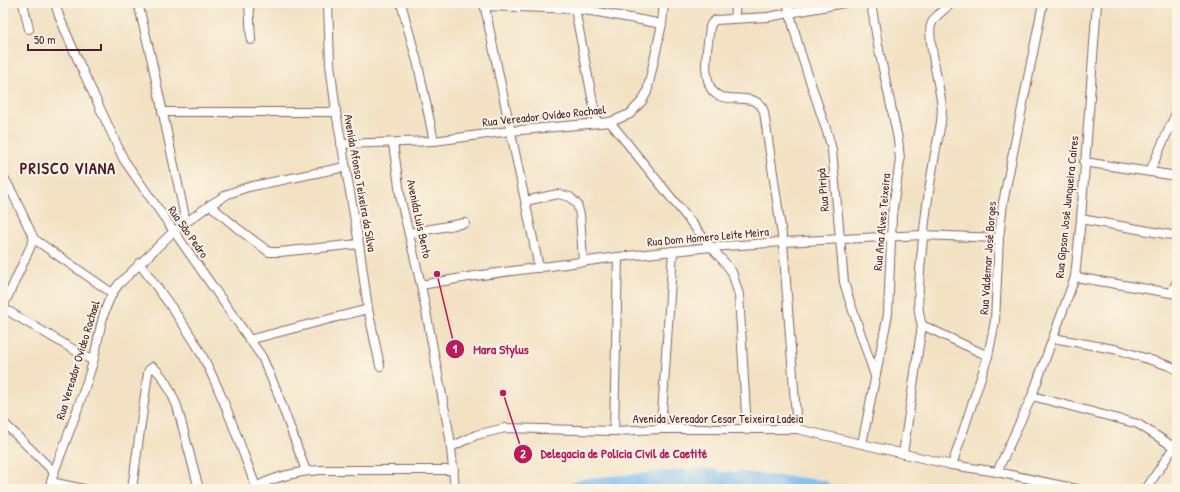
<svg xmlns="http://www.w3.org/2000/svg" width="1180" height="492" viewBox="0 0 1180 492" font-family="'Patrick Hand',sans-serif">
<style>
.lines{fill:none;stroke-linecap:round;stroke-linejoin:round}
.river{stroke:#7ebdf2;stroke-width:18}
.minor-casing{stroke:#856360;stroke-width:10}
.minor{stroke:#fff;stroke-width:8}
.labels{text-anchor:middle;stroke-width:4;stroke-linejoin:round;paint-order:stroke}
.street-label{font-size:12px;fill:#4a1f2b;stroke:#fcf5e5}
.district-label{font-size:16px;font-weight:bold;letter-spacing:1px;fill:#4a1f2b;stroke:#fcf5e5}
.leader{fill:none;stroke:#c2185b;stroke-width:1.5}
.callout-dot{fill:#c2185b;stroke:#fcf5e5;stroke-width:1.5}
.mark-label{font-size:12px;text-anchor:middle;font-weight:bold;fill:#fff}
.callout-label{font-size:13px;text-anchor:middle;font-weight:bold;fill:#c2185b;stroke:#fcf5e5;stroke-width:4;stroke-linejoin:round;paint-order:stroke}
</style>
<rect width="100%" height="100%" fill="#fcf5e5"/>
<filter id="ink" filterUnits="userSpaceOnUse"><feTurbulence type="fractalNoise" baseFrequency=".025" numOctaves="2"/><feDisplacementMap in="SourceGraphic" scale="8" xChannelSelector="R" yChannelSelector="G"/><feConvolveMatrix kernelMatrix="1 2 1 2 8 2 1 2 1" color-interpolation-filters="sRGB"/></filter>
<filter id="wash" filterUnits="userSpaceOnUse"><feTurbulence type="fractalNoise" baseFrequency=".012" numOctaves="4" result="noise"/><feDisplacementMap in="SourceGraphic" scale="16" xChannelSelector="R" yChannelSelector="G"/><feGaussianBlur stdDeviation="0.9" result="paint"/><feColorMatrix in="noise" values="0 0 0 0 0 0 0 0 0 0 0 0 0 0 0 0 0 1.4 0 .05"/><feComposite in="paint" operator="in"/></filter>
<g filter="url(#wash)">
<rect width="100%" height="100%" fill="#f2e2c3"/>
<g class="lines">
<path class="river" d="M579 489 589 487 704 477 722 481H743L822 489"/>
</g>
</g>
<g filter="url(#ink)">
<g class="lines">
<defs>
<g id="minor">
<path d="M23 3 29 29"/>
<path d="M55 3 59 16 80 65 124 160 262 357 276 389 306 471"/>
<path d="M138 3 151 57 186 222"/>
<path d="M249 3 251 40"/>
<path d="M328 3 330 64 336 112 359 244 368 309 380 366"/>
<path d="M401 3 418 65 434 141"/>
<path d="M484 3 539 268"/>
<path d="M787 3 800 51 828 135 832 150 844 282 848 296 875 376"/>
<path d="M485 6 575 9 598 12 662 24"/>
<path d="M575 9 597 123"/>
<path d="M734 19 736 3"/>
<path d="M162 112H336"/>
<path d="M610 122 711 247 726 264 732 272 739 295 747 430"/>
<path d="M393 143 401 201 421 285 450 438 455 489"/>
<path d="M341 144 434 141 510 131 610 122 630 114 642 101 647 92 662 24 664 3"/>
<path d="M1084 162 1177 176"/>
<path d="M1150 171 1177 111"/>
<path d="M3 176 13 194 34 239 112 293"/>
<path d="M525 201 558 194 570 197 577 204 580 215 583 262"/>
<path d="M210 205 237 228 269 252H279L359 244"/>
<path d="M1081 219 1177 236"/>
<path d="M409 233 465 223"/>
<path d="M139 263C159 290 180 317 197 346 222 390 238 440 256 487"/>
<path d="M1075 277 1177 294"/>
<path d="M421 285 474 276 618 257 711 247 783 242 922 235 999 238"/>
<path d="M1172 292 1177 281"/>
<path d="M3 307 34 239"/>
<path d="M3 308 93 361"/>
<path d="M922 325 988 356"/>
<path d="M1053 338 1119 350 1170 366 1177 370"/>
<path d="M249 340 368 309"/>
<path d="M1032 396 1138 424 1177 449"/>
<path d="M3 422 54 472"/>
<path d="M661 429 673 251"/>
<path d="M797 429 783 242 764 112C756 86 717 111 709 84 703 66 708 45 710 27L711 24 715 20 768 17 844 3"/>
<path d="M614 431 618 257"/>
<path d="M862 444 888 314 892 215 900 160 898 139 878 45 871 3"/>
<path d="M451 447 476 435 505 428 614 431 661 429H797L952 465 997 472 1077 489"/>
<path d="M903 454 922 325C916 308 919 290 920 271 923 232 928 193 935 154 938 136 944 117 941 100 939 85 927 35 931 25 934 16 945 9 952 3"/>
<path d="M952 465 988 356 995 321 999 238 1003 203 1043 3"/>
<path d="M997 472 1032 396 1075 277 1081 219 1097 3"/>
<path d="M51 482 84 489"/>
<path d="M49 489 54 472C68 436 82 399 93 362 100 335 101 306 119 284L173 232 210 205 228 194 248 187 345 167"/>
<path d="M132 489 148 373 149 370 153 367C165 377 171 392 177 406L199 489"/>
<path d="M253 489C271 477 300 471 321 470H454"/>
<path d="M1146 489 1174 447"/>
</g>
</defs>
<use href="#minor" class="minor-casing"/>
<use href="#minor" class="minor"/>
</g>
</g>
<g class="labels">
<g class="street-label">
<text transform="translate(544 116) rotate(-6)" y="4">Rua Vereador Ovídeo Rochael</text>
<text transform="translate(360 183) rotate(80)" y="4">Avenida Afonso Teixeira da Silva</text>
<text transform="translate(823 190) rotate(-95)" y="4">Rua Piripá</text>
<text transform="translate(1067 207) rotate(-84)" y="4">Rua Gipson José Junqueira Caíres</text>
<text transform="translate(419 219) rotate(78)" y="4">Avenida Luis Bento</text>
<text transform="translate(882 222) rotate(-85)" y="4">Rua Ana Alves Teixeira</text>
<text transform="translate(188 232) rotate(55)" y="4">Rua São Pedro</text>
<text transform="translate(708 237) rotate(-5)" y="4">Rua Dom Homero Leite Meira</text>
<text transform="translate(988 258) rotate(-86)" y="4">Rua Valdemar José Borges</text>
<text transform="translate(78 360) rotate(-73)" y="4">Rua Vereador Ovídeo Rochael</text>
<text x="718" y="423">Avenida Vereador Cesar Teixeira Ladeia</text>
</g>
<g class="district-label">
<text x="68" y="174">PRISCO VIANA</text>
</g>
</g>
<path class="leader" d="M437 274L455 349M503 393L523 454"/>
<g class="callout-dot">
<circle cx="437" cy="274" r="4"/>
<circle cx="503" cy="393" r="4"/>
<circle cx="455" cy="349" r="10"/>
<circle cx="523" cy="454" r="10"/>
</g>
<g class="mark-label">
<text x="455" y="353">1</text>
<text x="523" y="458">2</text>
</g>
<g class="callout-label">
<text x="501" y="354">Mara Stylus</text>
<text x="624" y="458">Delegacia de Polícia Civil de Caetité</text>
</g>
<rect width="1180" height="492" fill="none" stroke="#fcf5e5" stroke-width="16"/>
<path d="M28 44v6h73v-6" fill="none" stroke="#4a1f2b" stroke-width="2"/>
<text x="34" y="44" font-size="12" fill="#4a1f2b" stroke="#fcf5e5" stroke-width="3" paint-order="stroke">50 m</text>
</svg>
